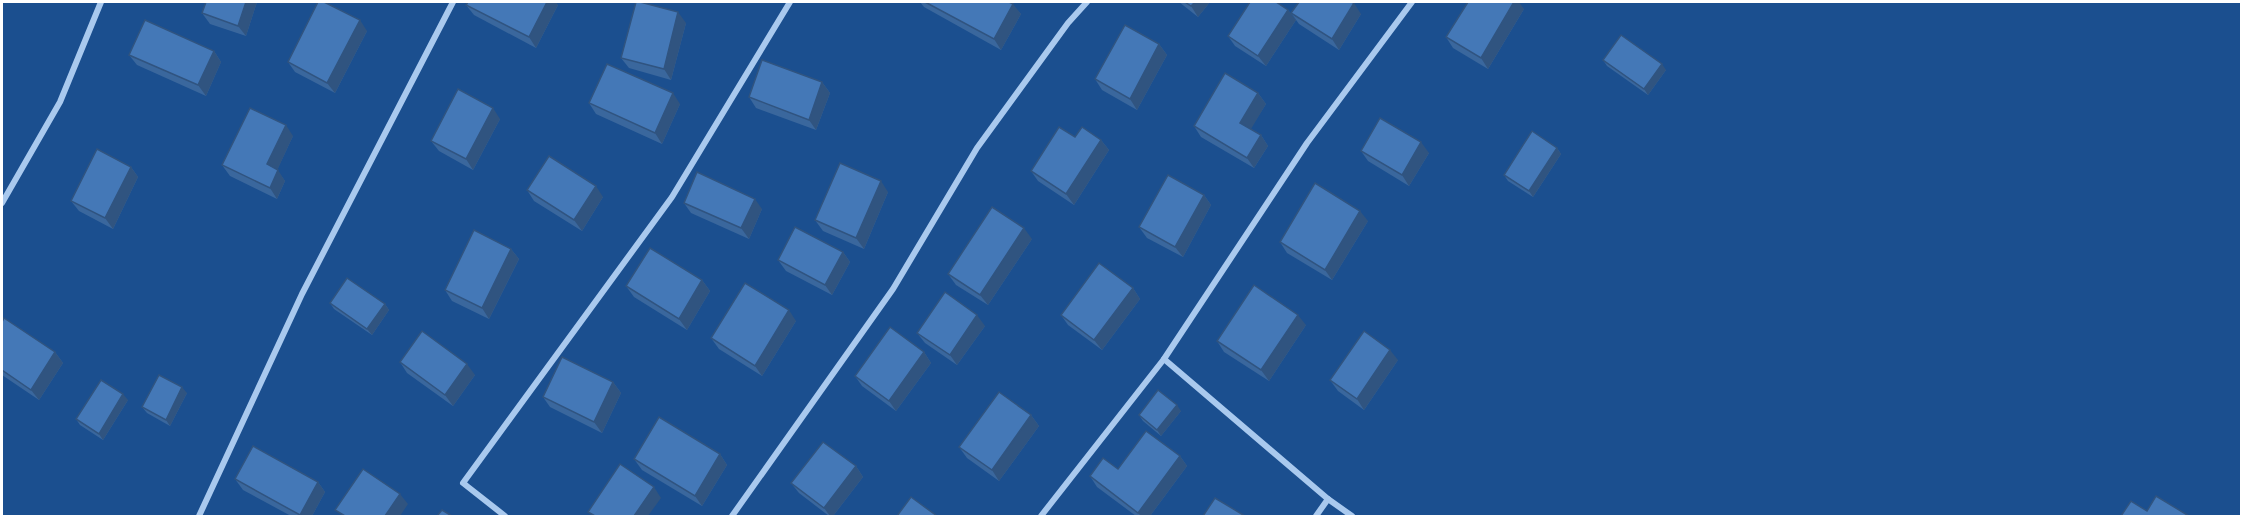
<svg xmlns="http://www.w3.org/2000/svg" width="2243" height="518" viewBox="0 0 2243 518" font-family="Inter,sans-serif">
<style>
.lines{fill:none;stroke-linecap:round;stroke-linejoin:round}
.minor{stroke:#a9c9ee;stroke-width:6}
.wall{fill:#3a679d}
.shaded-wall{fill:#305480}
.building{fill:#4478b7;stroke:#305480;stroke-width:1.5}
</style>
<rect width="100%" height="100%" fill="#1b4f8f"/>
<g class="lines">
<g class="minor">
<path d="M2 203 60 102 101 2"/>
<path d="M1164 359 1328 499 1352 516"/>
<path d="M199 516 302 294 453 2"/>
<path d="M505 516 463 483 672 197 790 2"/>
<path d="M732 516 893 289 977 148 1068 23 1087 2"/>
<path d="M1041 516 1164 359 1307 143 1412 2"/>
<path d="M1316 516 1328 499"/>
</g>
</g>
<g class="wall">
<path d="M206 2H257L246 36 210 24 202 13Z"/>
<path d="M920 2H1009L1021 14 1001 50 924 7Z"/>
<path d="M1179 2H1210L1198 17Z"/>
<path d="M466 5H558L536 48 474 15Z"/>
<path d="M1524 9 1488 69 1453 48 1446 37Z"/>
<path d="M1288 10 1296 20 1266 66 1235 46 1228 36Z"/>
<path d="M1291 13 1361 14 1339 50 1299 24Z"/>
<path d="M686 23 671 80 629 68 621 58Z"/>
<path d="M367 31 335 93 295 72 288 62Z"/>
<path d="M1159 44 1167 55 1137 110 1102 90 1095 79Z"/>
<path d="M214 51 221 62 206 96 137 65 129 55Z"/>
<path d="M1603 60 1666 70 1648 95 1607 66Z"/>
<path d="M822 82 830 93 816 130 756 108 749 97Z"/>
<path d="M1258 93 1266 104 1250 129 1261 135 1268 146 1254 168 1201 137 1194 126Z"/>
<path d="M589 103 680 104 662 144 596 114Z"/>
<path d="M500 119 473 170 439 151 431 141Z"/>
<path d="M293 136 277 170 285 181 277 199 230 176 222 165Z"/>
<path d="M1075 137 1101 140 1109 150 1074 205 1038 181 1031 171Z"/>
<path d="M1557 148 1561 154 1533 197 1508 181 1504 175Z"/>
<path d="M1361 151 1429 153 1409 186 1368 161Z"/>
<path d="M131 167 138 177 113 229 79 211 71 201Z"/>
<path d="M527 190 603 197 582 231 534 201Z"/>
<path d="M888 192 864 249 823 231 815 220Z"/>
<path d="M1204 195 1211 205 1183 257 1147 238 1139 227Z"/>
<path d="M684 203 762 209 749 239 691 213Z"/>
<path d="M1368 221 1332 280 1287 253 1280 242Z"/>
<path d="M1032 239 988 305 956 285 948 274Z"/>
<path d="M511 249 519 259 489 319 452 301 445 290Z"/>
<path d="M843 252 850 262 832 295 786 271 778 260Z"/>
<path d="M702 280 710 291 687 330 634 297 626 286Z"/>
<path d="M1133 288 1140 299 1102 350 1068 325 1061 315Z"/>
<path d="M330 303 385 304 389 310 372 335 334 309Z"/>
<path d="M796 321 762 376 719 349 711 338Z"/>
<path d="M2 322 55 352 63 363 39 400 2 375Z"/>
<path d="M1306 325 1269 381 1224 352 1217 341Z"/>
<path d="M985 326 957 365 925 343 917 333Z"/>
<path d="M924 352 931 363 896 411 862 386 855 376Z"/>
<path d="M1398 360 1364 410 1338 391 1330 380Z"/>
<path d="M400 362 475 375 453 406 407 373Z"/>
<path d="M613 382 621 393 602 433 550 407 543 397Z"/>
<path d="M187 393 170 426 147 413 142 407Z"/>
<path d="M128 400 103 440 80 425 76 419Z"/>
<path d="M1181 411 1161 436 1143 421 1139 415Z"/>
<path d="M1031 415 1039 426 999 481 967 458 959 447Z"/>
<path d="M720 454 727 465 702 506 642 470 634 459Z"/>
<path d="M1180 456 1187 466 1150 516H1136L1097 487 1090 476Z"/>
<path d="M856 466 863 477 833 516H829L799 493 791 483Z"/>
<path d="M235 479 318 482 325 492 312 516H291L243 490Z"/>
</g>
<g class="shaded-wall">
<path d="M246 2H257L246 36 238 26Z"/>
<path d="M547 2H556L558 5 536 48 529 37Z"/>
<path d="M1195 2H1210L1198 17 1191 6Z"/>
<path d="M1514 2H1519L1524 9 1488 69 1481 58Z"/>
<path d="M1354 3 1361 14 1339 50 1332 39Z"/>
<path d="M1013 4 1021 14 1001 50 994 39Z"/>
<path d="M1288 10 1296 20 1266 66 1258 56Z"/>
<path d="M678 12 686 23 671 80 664 69Z"/>
<path d="M360 20 367 31 335 93 327 83Z"/>
<path d="M1159 44 1167 55 1137 110 1130 99Z"/>
<path d="M214 51 221 62 206 96 198 85Z"/>
<path d="M1662 64 1666 70 1648 95 1644 89Z"/>
<path d="M822 82 830 93 816 130 809 120Z"/>
<path d="M673 93 680 104 662 144 655 133Z"/>
<path d="M1258 93 1266 104 1248 134 1240 123Z"/>
<path d="M493 108 500 119 473 170 466 159Z"/>
<path d="M286 125 293 136 275 175 267 164Z"/>
<path d="M1261 135 1268 146 1254 168 1247 158Z"/>
<path d="M1101 140 1109 150 1074 205 1066 194Z"/>
<path d="M1421 142 1429 153 1409 186 1402 175Z"/>
<path d="M1557 148 1561 154 1533 197 1529 191Z"/>
<path d="M131 167 138 177 113 229 105 218Z"/>
<path d="M278 170 285 181 277 199 270 188Z"/>
<path d="M881 181 888 192 864 249 856 238Z"/>
<path d="M596 186 603 197 582 231 574 220Z"/>
<path d="M1204 195 1211 205 1183 257 1175 247Z"/>
<path d="M755 199 762 209 749 239 741 228Z"/>
<path d="M1360 211 1368 221 1332 280 1325 270Z"/>
<path d="M1024 228 1032 239 988 305 980 295Z"/>
<path d="M511 249 519 259 489 319 482 308Z"/>
<path d="M843 252 850 262 832 295 825 285Z"/>
<path d="M702 280 710 291 687 330 679 319Z"/>
<path d="M1133 288 1140 299 1102 350 1094 340Z"/>
<path d="M385 304 389 310 372 335 367 329Z"/>
<path d="M789 310 796 321 762 376 755 366Z"/>
<path d="M977 315 985 326 957 365 950 355Z"/>
<path d="M1298 315 1306 325 1269 381 1261 370Z"/>
<path d="M1390 350 1398 360 1364 410 1357 399Z"/>
<path d="M55 352 63 363 39 400 31 390Z"/>
<path d="M924 352 931 363 896 411 889 401Z"/>
<path d="M467 364 475 375 453 406 445 395Z"/>
<path d="M613 382 621 393 602 433 594 422Z"/>
<path d="M182 387 187 393 170 426 166 420Z"/>
<path d="M123 394 128 400 103 440 99 434Z"/>
<path d="M1177 405 1181 411 1161 436 1157 430Z"/>
<path d="M1031 415 1039 426 999 481 992 470Z"/>
<path d="M720 454 727 465 702 506 695 496Z"/>
<path d="M1180 456 1187 466 1150 516H1141L1138 513Z"/>
<path d="M856 466 863 477 833 516H830L824 508Z"/>
<path d="M318 482 325 492 312 516H301L300 515Z"/>
<path d="M654 487 661 498 648 516H634Z"/>
<path d="M400 494 408 504 400 516H385Z"/>
</g>
<g class="building">
<path d="M206 2H246L238 26 202 13Z"/>
<path d="M318 2H324L360 20 327 83 288 62Z"/>
<path d="M468 2H547L529 37 466 5Z"/>
<path d="M636 2H640L678 12 664 69 621 58Z"/>
<path d="M925 2H1009L1013 4 994 39Z"/>
<path d="M1185 2H1195L1191 6Z"/>
<path d="M1250 2H1276L1288 10 1258 56 1228 36Z"/>
<path d="M1299 2H1351L1354 3 1332 39 1291 13Z"/>
<path d="M1468 2H1514L1481 58 1446 37Z"/>
<path d="M145 20 214 51 198 85 129 55Z"/>
<path d="M1125 25 1159 44 1130 99 1095 79Z"/>
<path d="M1621 35 1662 64 1644 89 1603 60Z"/>
<path d="M762 60 822 82 809 120 749 97Z"/>
<path d="M607 64 673 93 655 133 589 103Z"/>
<path d="M1225 73 1258 93 1240 123 1261 135 1247 158 1194 126Z"/>
<path d="M458 89 493 108 466 159 431 141Z"/>
<path d="M250 108 286 125 267 164 278 170 270 188 222 165Z"/>
<path d="M1380 118 1421 142 1402 175 1361 151Z"/>
<path d="M1059 127 1075 137 1082 127 1101 140 1066 194 1031 171Z"/>
<path d="M1532 131 1557 148 1529 191 1504 175Z"/>
<path d="M97 149 131 167 105 218 71 201Z"/>
<path d="M549 156 596 186 574 220 527 190Z"/>
<path d="M840 163 881 181 856 238 815 220Z"/>
<path d="M697 172 755 199 741 228 684 203Z"/>
<path d="M1168 175 1204 195 1175 247 1139 227Z"/>
<path d="M1315 183 1360 211 1325 270 1280 242Z"/>
<path d="M992 207 1024 228 980 295 948 274Z"/>
<path d="M795 227 843 252 825 285 778 260Z"/>
<path d="M474 230 511 249 482 308 445 290Z"/>
<path d="M650 248 702 280 679 319 626 286Z"/>
<path d="M1099 263 1133 288 1094 340 1061 315Z"/>
<path d="M347 278 385 304 367 329 330 303Z"/>
<path d="M745 283 789 310 755 366 711 338Z"/>
<path d="M1254 285 1298 315 1261 370 1217 341Z"/>
<path d="M945 292 977 315 950 355 917 333Z"/>
<path d="M4 318 55 352 31 390 2 370V322Z"/>
<path d="M890 327 924 352 889 401 855 376Z"/>
<path d="M422 331 467 364 445 395 400 362Z"/>
<path d="M1364 331 1390 350 1357 399 1330 380Z"/>
<path d="M562 357 613 382 594 422 543 397Z"/>
<path d="M159 375 182 387 166 420 142 407Z"/>
<path d="M101 380 123 394 99 434 76 419Z"/>
<path d="M1158 390 1177 405 1157 430 1139 415Z"/>
<path d="M999 392 1031 415 992 470 959 447Z"/>
<path d="M659 417 720 454 695 496 634 459Z"/>
<path d="M1146 431 1180 456 1138 513 1090 476 1103 458 1118 469Z"/>
<path d="M823 442 856 466 824 508 791 483Z"/>
<path d="M253 446 318 482 300 515 235 479Z"/>
<path d="M620 464 654 487 634 516H595L588 512Z"/>
<path d="M363 469 400 494 385 516H345L335 510Z"/>
<path d="M2156 496 2189 516H2121L2131 501 2147 511Z"/>
<path d="M911 497 937 516H897Z"/>
<path d="M1215 498 1245 516H1203Z"/>
<path d="M442 510 452 516H437Z"/>
</g>
<rect width="2243" height="518" fill="none" stroke="#ffffff" stroke-width="6"/>
</svg>
